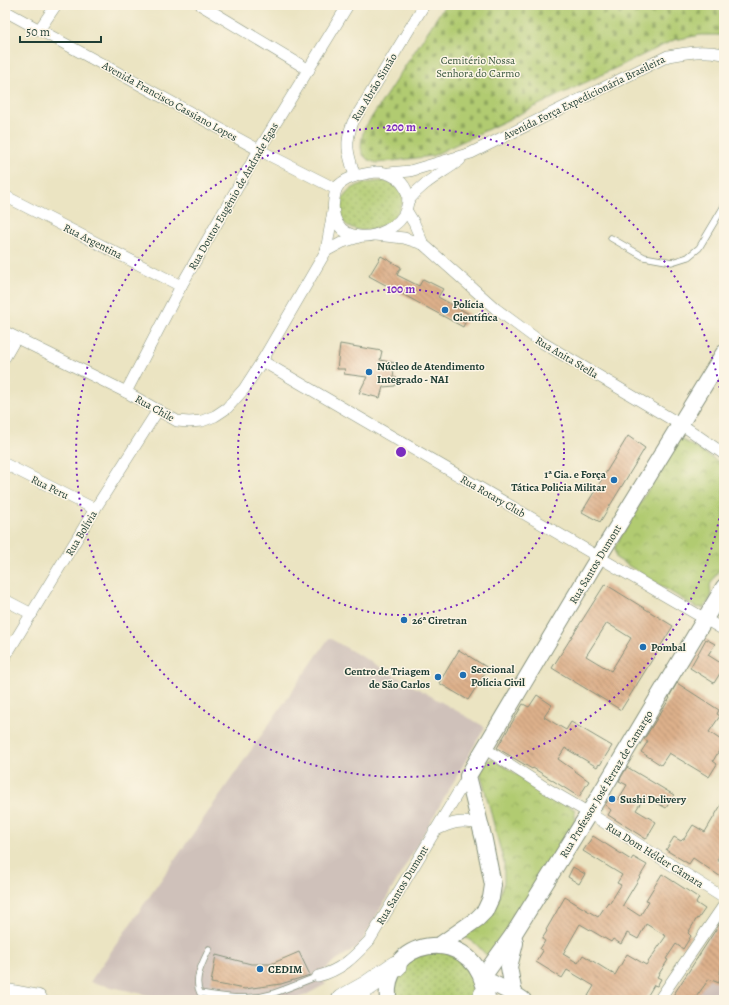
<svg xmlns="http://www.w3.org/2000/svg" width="729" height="1005" viewBox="0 0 729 1005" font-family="Alegreya,serif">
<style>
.industrial{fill:#cfc1ba}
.grass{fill:url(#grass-dots);stroke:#688452}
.cemetery{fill:url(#cemetery-stones);stroke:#688452}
.park{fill:url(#park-crowns);stroke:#688452}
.building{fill:url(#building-back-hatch);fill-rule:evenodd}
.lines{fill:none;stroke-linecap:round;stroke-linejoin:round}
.lane-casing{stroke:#85907b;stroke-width:7}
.street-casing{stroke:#85907b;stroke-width:12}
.secondary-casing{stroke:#85907b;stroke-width:18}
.highway-casing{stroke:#85907b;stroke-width:22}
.lane{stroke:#fff;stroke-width:5.5}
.street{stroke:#fff;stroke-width:11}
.secondary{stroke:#fff;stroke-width:16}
.highway{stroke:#fff;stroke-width:21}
.ring{fill:none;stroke:#7b2cbf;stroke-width:2;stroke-dasharray:2 4}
.poi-dot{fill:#1f6fb2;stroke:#fcf5e5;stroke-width:1.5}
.labels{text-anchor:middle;stroke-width:3;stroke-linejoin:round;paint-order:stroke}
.park-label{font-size:11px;fill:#3c5940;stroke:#fcf5e5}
.street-label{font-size:11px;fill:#1f3d34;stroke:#fcf5e5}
.poi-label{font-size:11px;font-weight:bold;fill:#1f3d34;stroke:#fcf5e5;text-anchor:start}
.centre{fill:#7b2cbf;stroke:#fcf5e5;stroke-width:2}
.ring-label{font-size:12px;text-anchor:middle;font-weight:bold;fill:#7b2cbf;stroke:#fcf5e5;stroke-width:3;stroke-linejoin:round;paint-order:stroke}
</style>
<defs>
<pattern id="grass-dots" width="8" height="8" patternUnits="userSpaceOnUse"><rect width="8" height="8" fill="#b1cb71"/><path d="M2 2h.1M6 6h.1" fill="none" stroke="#8fa65e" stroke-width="1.8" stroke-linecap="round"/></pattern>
<pattern id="cemetery-stones" width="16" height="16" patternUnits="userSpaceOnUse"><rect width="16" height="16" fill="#b1cb71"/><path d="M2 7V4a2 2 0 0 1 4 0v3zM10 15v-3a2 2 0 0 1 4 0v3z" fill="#8fa65e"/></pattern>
<pattern id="park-crowns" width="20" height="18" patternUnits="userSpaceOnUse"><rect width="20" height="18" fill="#b1cb71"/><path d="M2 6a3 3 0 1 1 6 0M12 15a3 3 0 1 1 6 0" fill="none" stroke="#8fa65e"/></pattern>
<pattern id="building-back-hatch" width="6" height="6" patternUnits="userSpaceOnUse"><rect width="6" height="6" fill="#ddb08b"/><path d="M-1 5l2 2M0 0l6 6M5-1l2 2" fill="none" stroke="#b39072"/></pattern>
</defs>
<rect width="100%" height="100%" fill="#fcf5e5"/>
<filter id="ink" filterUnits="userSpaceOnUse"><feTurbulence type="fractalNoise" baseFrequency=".025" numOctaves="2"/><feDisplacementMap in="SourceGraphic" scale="8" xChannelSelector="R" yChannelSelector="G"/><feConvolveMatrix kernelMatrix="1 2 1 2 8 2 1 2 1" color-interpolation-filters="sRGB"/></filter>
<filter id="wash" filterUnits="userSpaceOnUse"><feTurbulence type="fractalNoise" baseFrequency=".012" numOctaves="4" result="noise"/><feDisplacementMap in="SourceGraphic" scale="16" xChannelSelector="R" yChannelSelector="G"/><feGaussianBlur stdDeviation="0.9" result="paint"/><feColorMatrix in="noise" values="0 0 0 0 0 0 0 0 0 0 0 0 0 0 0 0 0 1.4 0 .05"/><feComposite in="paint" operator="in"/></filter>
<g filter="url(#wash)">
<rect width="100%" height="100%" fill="#ebe4c2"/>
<g class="industrial">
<path d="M329 638 485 727 359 946 333 962 319 976 326 984 304 996 291 1000H169L90 982Z"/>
<path d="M724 915V1000H670L672 997Z"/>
</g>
<g class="grass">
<path d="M384 181C428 191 386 239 355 229 331 222 338 194 357 186 365 182 375 182 384 181Z"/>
<path d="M441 951 465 962 477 985V1000H394V980L412 957Z"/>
</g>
<path class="cemetery" d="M445 5H724V35H700L674 40 432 156 377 163C357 158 360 146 364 129Z"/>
<g class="park">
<path d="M679 439H681L724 465V561L710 585 711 598 704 607 697 608 616 558 615 551V547L677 440Z"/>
<path d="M492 759 574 809 575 814V822L515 921 489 958 477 945 462 935 498 900 504 882V863L480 771 485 762Z"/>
</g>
<g id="blocks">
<g class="building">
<path d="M381 256 401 267 397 275 419 286 423 279 443 289 438 297 469 314 463 327 369 276Z"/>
<path d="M340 344 382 351 380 360 395 363 393 377 397 378 395 386 383 387 380 398 359 393 367 377 344 374 345 369H337Z"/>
<path d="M628 436 645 448 600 522 582 512Z"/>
<path d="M605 584 673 626 621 710 552 668ZM607 623 631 638 611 671 586 656Z"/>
<path d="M706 639 715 644 708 655 724 665V667L714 683 690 668Z"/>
<path d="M459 650 488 668 468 700 439 683Z"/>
<path d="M677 683 719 710 717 714 720 716 709 732 724 742 713 761 717 764 709 777 669 753 661 765 641 752 648 741 644 739 670 698 669 697Z"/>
<path d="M537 695 552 705 544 717 566 730 571 722 612 746 600 765 599 764 597 767 565 748 558 759 589 781 579 797 533 768 532 769 497 748 523 704 529 707Z"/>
<path d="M627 767 674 795 666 808 645 796 636 810 656 822 646 839 608 815 611 810 605 805 611 795 618 800 627 785 619 781Z"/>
<path d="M724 800V848L717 860 724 865V879L693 858 689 864 666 850 674 837 681 841 683 839H684L693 825 705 832Z"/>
<path d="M593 836 631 860 633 857 647 865 623 905 640 916 649 901 646 900 662 874 699 898 696 903 705 909 698 919 697 918 688 933 691 936 683 949 676 944 666 959 668 960 657 977 661 979 657 986 654 985 645 1000H594L588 996 594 986 567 970 562 978 536 962 543 951 540 949 545 941 542 939 547 931 546 930 565 897 598 917 608 902 610 903 621 885 617 883 622 875 583 851ZM580 924 611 942 613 939 621 944 627 933 638 939 646 924 666 936 646 965 627 954 615 975 583 955 578 963 563 954Z"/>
<path d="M573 867 585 874 579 884 568 877Z"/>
<path d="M724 917V968L721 967 719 983 709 979 694 1000H677L672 997Z"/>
<path d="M299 952 310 975 281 984 245 989 211 983 216 955 251 964H271Z"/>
</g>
</g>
</g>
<g filter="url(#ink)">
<use href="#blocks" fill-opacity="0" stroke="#85907b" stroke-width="1"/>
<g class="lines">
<defs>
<g id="lane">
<path d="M611 238 644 257 672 262 688 257 699 248 724 206"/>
<path d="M209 949C203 962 193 979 200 993 222 997 249 1001 271 994 287 989 303 982 318 976"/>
</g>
<g id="street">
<path d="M201 5 309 70"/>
<path d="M5 11 259 150 336 189"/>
<path d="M39 30 56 5"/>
<path d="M376 172C396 172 414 188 406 210 400 227 376 238 359 236 338 234 331 217 334 199 335 194 335 189 339 185 349 176 363 174 376 172Z"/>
<path d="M389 173 410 171 471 153 668 56C690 52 702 50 724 54"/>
<path d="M355 176C348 154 344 144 353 122L424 5"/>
<path d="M5 196 181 286"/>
<path d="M408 201C424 181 440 175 460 160"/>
<path d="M406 210 414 223 423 244"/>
<path d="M376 235 404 238 423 244 496 309 538 340 688 429 724 454"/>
<path d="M326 251 343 242 359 237"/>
<path d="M5 332 126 392 177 421 189 422 202 421 215 416 227 408 244 389 262 361 326 251 333 211"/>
<path d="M5 357 16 338"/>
<path d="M262 361 724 630"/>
<path d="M126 392 181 286 259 150 348 5"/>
<path d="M5 464 95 509"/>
<path d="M5 600 32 614"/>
<path d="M5 657 95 509 158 410"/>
<path d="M484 748 546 788 589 813 724 898"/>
<path d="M434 831C453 822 459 820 480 824"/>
<path d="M318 976C340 971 354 957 369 941L468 776"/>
<path d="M659 1000 724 905"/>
</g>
<g id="secondary">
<path d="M513 935 515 943 509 967 514 994"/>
<path d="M440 945 477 919 485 911 491 898 493 885 484 840 468 776 592 568 724 353"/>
<path d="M388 1000C382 938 468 924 484 985"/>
<path d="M523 1000 514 994 482 978 513 935 589 813 724 587"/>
</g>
<g id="highway">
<path d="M5 994 37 1000"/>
<path d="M484 995 485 1000"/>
<path d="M342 1000 367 986 396 966"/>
</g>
</defs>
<use href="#lane" class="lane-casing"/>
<use href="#street" class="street-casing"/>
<use href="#secondary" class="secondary-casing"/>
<use href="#highway" class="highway-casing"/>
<use href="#lane" class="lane"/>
<use href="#street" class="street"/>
<use href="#secondary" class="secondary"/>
<use href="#highway" class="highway"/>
</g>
</g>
<g class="ring">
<circle cx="401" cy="452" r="163"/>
<path d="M724 489A325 325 0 1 1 724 415"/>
</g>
<g class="poi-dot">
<circle cx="445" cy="310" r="4"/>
<circle cx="369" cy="372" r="4"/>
<circle cx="614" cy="480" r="4"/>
<circle cx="404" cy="620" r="4"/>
<circle cx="643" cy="647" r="4"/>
<circle cx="463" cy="675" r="4"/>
<circle cx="438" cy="677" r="4"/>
<circle cx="612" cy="799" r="4"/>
<circle cx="260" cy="969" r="4"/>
</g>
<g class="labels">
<g class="park-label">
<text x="478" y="64">Cemitério Nossa<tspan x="478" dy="13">Senhora do Carmo</tspan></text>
</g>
<g class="street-label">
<text transform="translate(374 87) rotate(-59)" y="4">Rua Abrão Simão</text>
<text transform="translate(584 97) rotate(-26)" y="4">Avenida Força Expedicionária Brasileira</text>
<text transform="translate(170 101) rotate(29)" y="4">Avenida Francisco Cassiano Lopes</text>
<text transform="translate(233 196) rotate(-60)" y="4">Rua Doutor Eugênio de Andrade Egas</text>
<text transform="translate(93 241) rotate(27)" y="4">Rua Argentina</text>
<text transform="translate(567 357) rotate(31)" y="4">Rua Anita Stella</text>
<text transform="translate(155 408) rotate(29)" y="4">Rua Chile</text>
<text transform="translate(50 487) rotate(26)" y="4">Rua Peru</text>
<text transform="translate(493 496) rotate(30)" y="4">Rua Rotary Club</text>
<text transform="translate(81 533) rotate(-59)" y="4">Rua Bolívia</text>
<text transform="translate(595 564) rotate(-59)" y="4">Rua Santos Dumont</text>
<text transform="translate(606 784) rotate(-59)" y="4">Rua Professor José Ferraz de Camargo</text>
<text transform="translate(655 855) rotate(32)" y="4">Rua Dom Hélder Câmara</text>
<text transform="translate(402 885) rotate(-59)" y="4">Rua Santos Dumont</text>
</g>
<g class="poi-label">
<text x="453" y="308">Polícia<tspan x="453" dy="13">Científica</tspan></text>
<text x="377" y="370">Núcleo de Atendimento<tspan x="377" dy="13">Integrado - NAI</tspan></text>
<text x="606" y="478" text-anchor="end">1ª Cia. e Força<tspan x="606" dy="13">Tática Policia Militar</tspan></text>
<text x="412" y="624">26ª Ciretran</text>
<text x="651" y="651">Pombal</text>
<text x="471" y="673">Seccional<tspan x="471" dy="13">Polícia Civil</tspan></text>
<text x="430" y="675" text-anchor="end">Centro de Triagem<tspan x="430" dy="13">de São Carlos</tspan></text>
<text x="620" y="803">Sushi Delivery</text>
<text x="268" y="973">CEDIM</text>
</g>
</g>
<circle cx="401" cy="452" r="6" class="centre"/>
<g class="ring-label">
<text x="401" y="131">200 m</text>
<text x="401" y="293">100 m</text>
</g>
<rect width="729" height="1005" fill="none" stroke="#fcf5e5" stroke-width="20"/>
<path d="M20 36v6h81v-6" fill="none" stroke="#1f3d34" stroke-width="2"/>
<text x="26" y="36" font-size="12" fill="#1f3d34" stroke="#fcf5e5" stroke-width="3" paint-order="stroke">50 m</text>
</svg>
